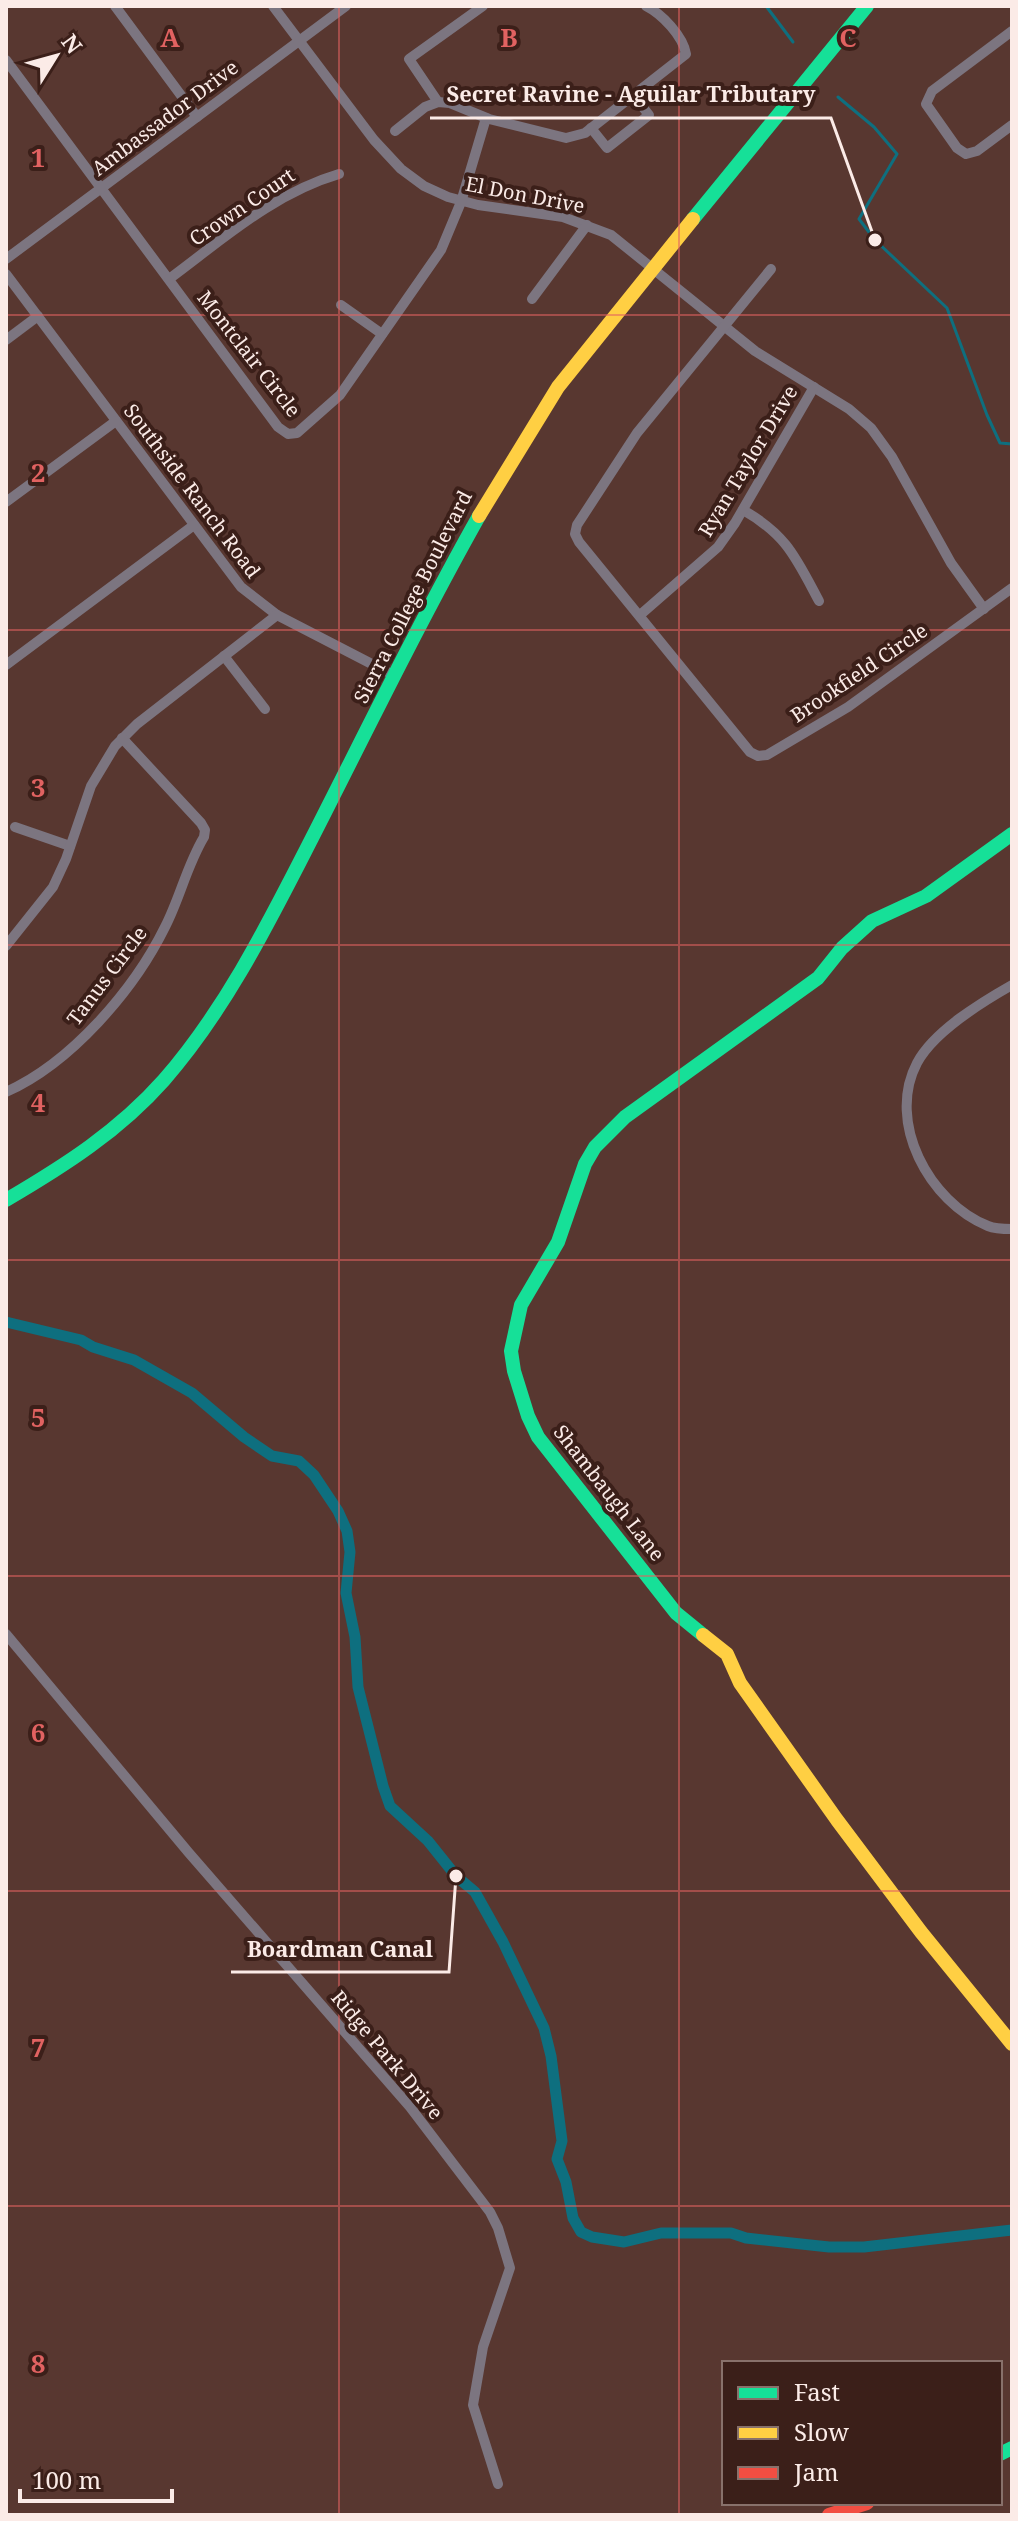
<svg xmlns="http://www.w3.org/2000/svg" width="1018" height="2521" viewBox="0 0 1018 2521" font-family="'Noto Serif',serif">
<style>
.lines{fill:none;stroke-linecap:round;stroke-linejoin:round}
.stream{stroke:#0e6f7f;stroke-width:3}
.canal{stroke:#0e6f7f;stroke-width:11}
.street{stroke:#7c7580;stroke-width:10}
.fast{stroke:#16e098;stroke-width:14}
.slow{stroke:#ffcf43;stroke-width:14}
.jam{stroke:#f24e42;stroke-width:14}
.grid{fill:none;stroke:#e16261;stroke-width:2;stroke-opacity:0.55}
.labels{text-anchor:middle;stroke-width:8;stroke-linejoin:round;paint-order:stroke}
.street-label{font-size:20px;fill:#fbebe7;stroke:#3b1f19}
.grid-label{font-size:26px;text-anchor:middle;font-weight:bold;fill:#e16261;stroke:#3b1f19;stroke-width:8;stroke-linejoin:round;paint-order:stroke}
.leader{fill:none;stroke:#fbebe7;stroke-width:3}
.callout-dot{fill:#fbebe7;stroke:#3b1f19;stroke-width:3}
.callout-label{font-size:22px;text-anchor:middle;font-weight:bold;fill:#fbebe7;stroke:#3b1f19;stroke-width:8;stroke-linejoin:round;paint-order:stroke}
</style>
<rect width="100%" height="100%" fill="#583730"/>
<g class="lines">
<g class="stream">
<path d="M766 6 793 42"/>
<path d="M838 97 874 127 897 154 859 219 875 240 947 308 987 415 1000 443 1012 444"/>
</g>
<path class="canal" d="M6 1322 81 1340 93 1347 134 1360 192 1393 244 1437 272 1456 299 1461 314 1475 338 1511 347 1531 350 1552 346 1593 355 1637 358 1687 383 1786 390 1806 428 1841 456 1876 475 1892 503 1942 544 2028 551 2056 562 2141 557 2159 566 2182 573 2218 581 2232 592 2237 624 2242 661 2233H731L746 2238 829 2247H864L1012 2230"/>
<g class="street">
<path d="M115 6 197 117"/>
<path d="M273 6 374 140 401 169 424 186 448 197 478 205 563 217 611 235 755 351 849 409 871 428 892 457 951 563 984 609"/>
<path d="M1012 31 932 91 926 104 957 148 966 154 977 151 1012 125"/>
<path d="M6 60 278 427 288 434 297 433 340 395 441 250 461 202 486 118"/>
<path d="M438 102 409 59 483 6"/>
<path d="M591 128 607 148 649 115 634 96"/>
<path d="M395 131 425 107 438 102 450 103 489 119 566 138 585 133 686 54C683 36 662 14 646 6"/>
<path d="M6 259 346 6"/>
<path d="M771 269 637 433 577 525 575 534 579 542 750 752 758 756 767 755 848 707 1012 588"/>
<path d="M6 274 241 587 277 615 395 676"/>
<path d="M169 279C223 239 274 193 339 174"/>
<path d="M532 299 587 225"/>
<path d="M341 305 382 334"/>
<path d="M6 340 38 316"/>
<path d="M6 502 116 421"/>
<path d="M743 510C787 535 796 558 819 601"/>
<path d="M640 615 718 547 735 523 814 387"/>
<path d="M224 656 265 709"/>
<path d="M6 665 194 525"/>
<path d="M15 827 70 846"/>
<path d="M6 946 53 887 66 859 91 786 115 746 137 724 277 615"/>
<path d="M1012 985C982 1002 934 1031 917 1063 886 1122 929 1202 988 1226 995 1229 1004 1229 1012 1229"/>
<path d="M6 1092C71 1063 134 990 165 927 180 898 187 865 204 837L205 830 201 823 122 738"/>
<path d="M6 1634 189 1853 410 2107 490 2212 498 2228 510 2268 483 2347 473 2405 498 2484"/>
</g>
<g class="fast">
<path d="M693 219 867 6"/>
<path d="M6 1200C64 1166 119 1131 164 1080 226 1009 269 922 312 838 367 730 420 621 479 516"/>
<path d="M703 1635 676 1613 538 1437 528 1416 514 1371 511 1351 521 1305 558 1242 585 1164 595 1147 625 1117 818 978 842 948 872 921 926 896 1012 834"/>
<path d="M1000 2454 1012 2448"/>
</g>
<g class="slow">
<path d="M479 516 558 387 693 219"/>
<path d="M703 1635 727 1654 740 1683 837 1820 921 1932 1012 2044"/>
</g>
<path class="jam" d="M829 2515 867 2503"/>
</g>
<path class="grid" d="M339 6V2515M679 6V2515M6 315H1012M6 630H1012M6 945H1012M6 1260H1012M6 1576H1012M6 1891H1012M6 2206H1012"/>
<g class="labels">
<g class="street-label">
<text transform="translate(165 118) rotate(-37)" y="7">Ambassador Drive</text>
<text transform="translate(525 195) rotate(11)" y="7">El Don Drive</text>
<text transform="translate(242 207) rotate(-34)" y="7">Crown Court</text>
<text transform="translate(249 354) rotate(52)" y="7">Montclair Circle</text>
<text transform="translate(748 461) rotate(-59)" y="7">Ryan Taylor Drive</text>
<text transform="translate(192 491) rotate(53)" y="7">Southside Ranch Road</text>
<text transform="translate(413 597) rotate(-63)" y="7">Sierra College Boulevard</text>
<text transform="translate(859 673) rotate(-34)" y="7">Brookfield Circle</text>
<text transform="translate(107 976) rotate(-53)" y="7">Tanus Circle</text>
<text transform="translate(609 1493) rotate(52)" y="7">Shambaugh Lane</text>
<text transform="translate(387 2055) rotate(50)" y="7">Ridge Park Drive</text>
</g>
</g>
<g class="grid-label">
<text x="170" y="47">A</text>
<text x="509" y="47">B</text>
<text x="848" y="47">C</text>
<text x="38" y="167">1</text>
<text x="38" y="482">2</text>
<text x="38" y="797">3</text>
<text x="38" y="1112">4</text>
<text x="38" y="1427">5</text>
<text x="38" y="1742">6</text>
<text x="38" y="2057">7</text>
<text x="38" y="2373">8</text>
</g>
<path class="leader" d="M875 240L831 118H430M456 1876L449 1972H231"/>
<g class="callout-dot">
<circle cx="875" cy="240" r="8"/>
<circle cx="456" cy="1876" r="8"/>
</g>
<g class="callout-label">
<text x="631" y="102">Secret Ravine - Aguilar Tributary</text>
<text x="340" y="1957">Boardman Canal</text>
</g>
<rect width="1018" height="2521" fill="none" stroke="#fbebe7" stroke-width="16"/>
<rect x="722" y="2361" width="280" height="144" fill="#3b1f19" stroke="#88716b" stroke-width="2"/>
<rect x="738" y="2387" width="40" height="12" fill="#16e098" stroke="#88716b" stroke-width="2"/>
<text x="794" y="2401" font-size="24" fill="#fbebe7">Fast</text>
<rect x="738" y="2427" width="40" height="12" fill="#ffcf43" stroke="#88716b" stroke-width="2"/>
<text x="794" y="2441" font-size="24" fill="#fbebe7">Slow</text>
<rect x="738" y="2467" width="40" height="12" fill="#f24e42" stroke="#88716b" stroke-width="2"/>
<text x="794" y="2481" font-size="24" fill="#fbebe7">Jam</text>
<g transform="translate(56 56) rotate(53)" stroke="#3b1f19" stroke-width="6" paint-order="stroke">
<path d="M0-6L14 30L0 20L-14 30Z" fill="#fbebe7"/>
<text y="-12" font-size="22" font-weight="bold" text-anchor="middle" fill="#fbebe7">N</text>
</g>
<path d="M20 2489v12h152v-12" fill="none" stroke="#fbebe7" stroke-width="4"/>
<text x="32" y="2489" font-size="24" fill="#fbebe7" stroke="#3b1f19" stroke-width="6" paint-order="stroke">100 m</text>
</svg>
